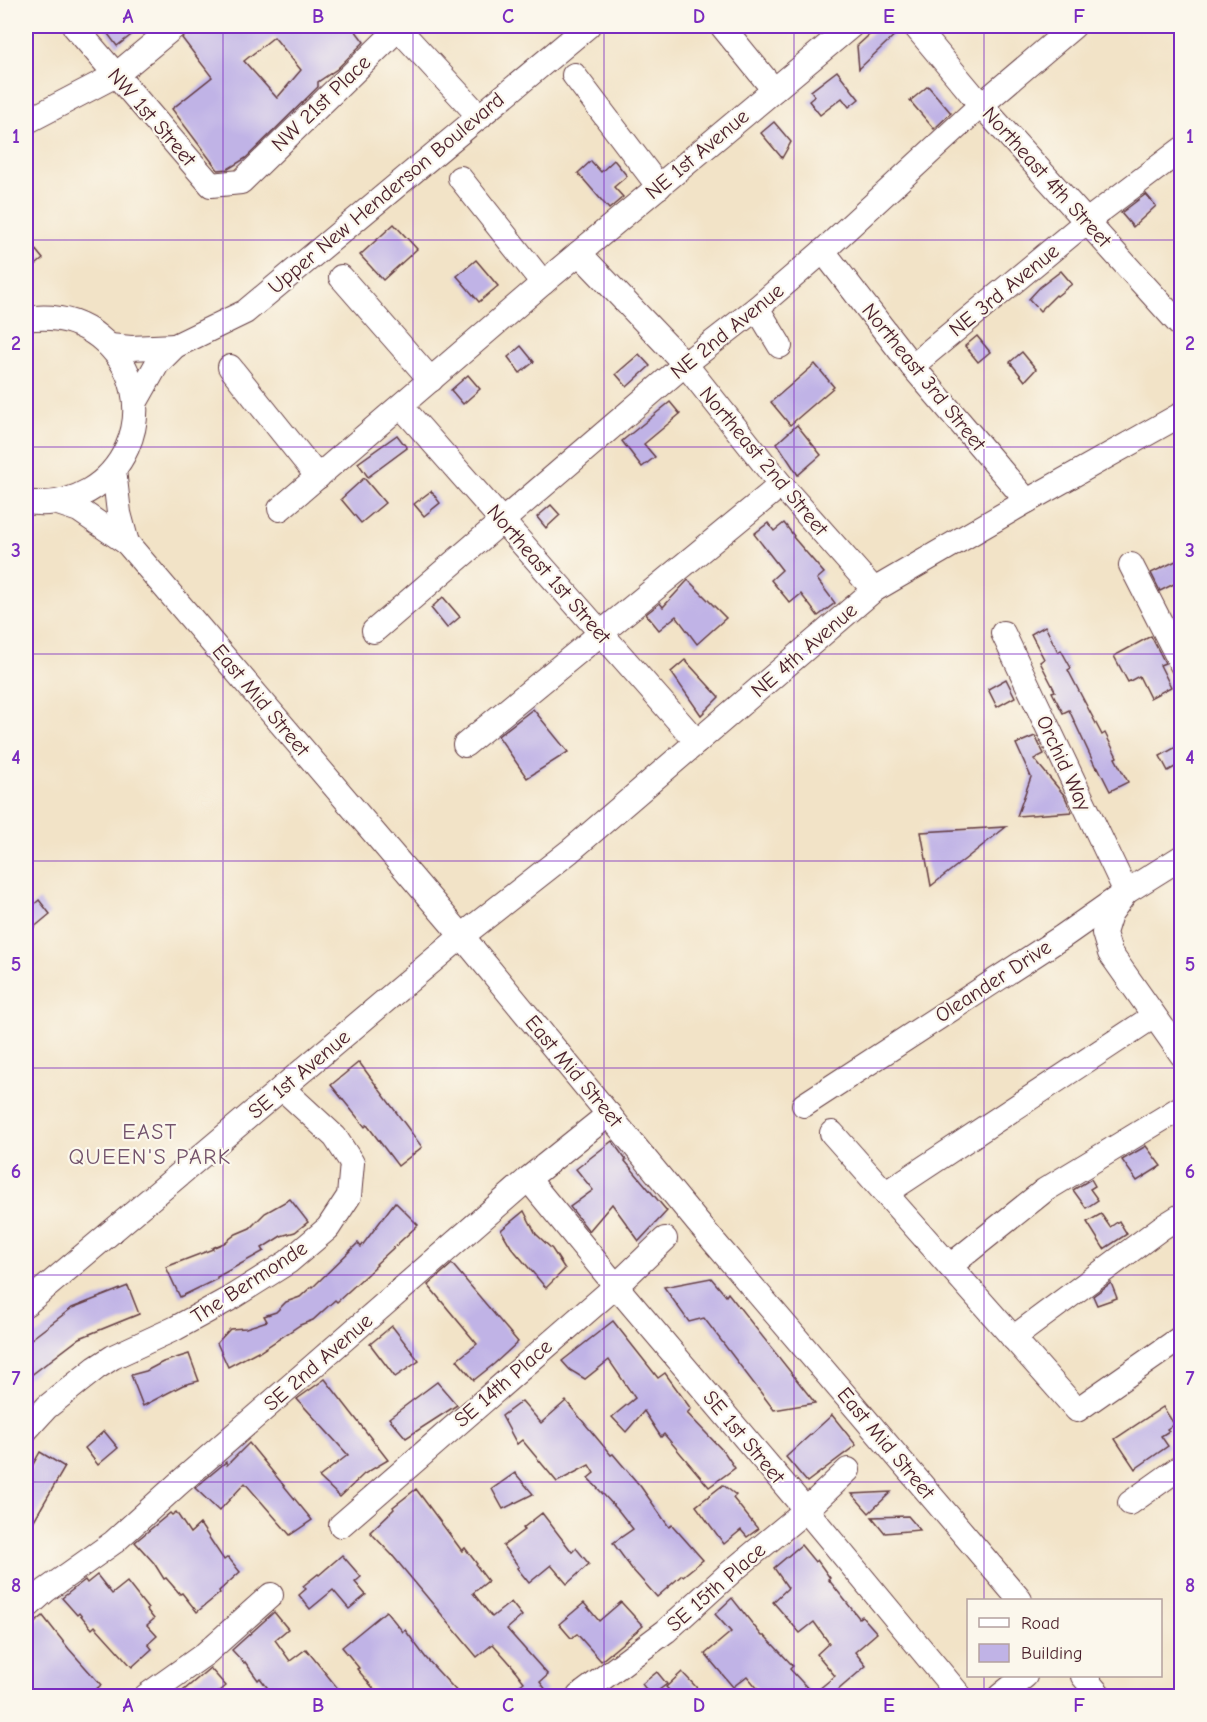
<svg xmlns="http://www.w3.org/2000/svg" width="1207" height="1722" viewBox="0 0 1207 1722" font-family="'Comic Neue',sans-serif">
<style>
.building{fill:#c0b3e6;fill-rule:evenodd}
.lines{fill:none;stroke-linecap:round;stroke-linejoin:round}
.minor-casing{stroke:#633c42;stroke-width:26}
.minor{stroke:#fff;stroke-width:24}
.grid{fill:none;stroke:#7b2cbf;stroke-width:1.5;stroke-opacity:0.55}
.labels{text-anchor:middle;stroke-width:4.5;stroke-linejoin:round;paint-order:stroke}
.street-label{font-size:21px;fill:#4a1f2b;stroke:#fbf7ec}
.neighbourhood-label{font-size:22px;letter-spacing:1.5px;fill:#73536c;stroke:#fbf7ec}
.neatline{fill:none;stroke:#7b2cbf;stroke-width:2}
.grid-label{font-size:20px;text-anchor:middle;font-weight:bold;fill:#7b2cbf}
</style>
<rect width="100%" height="100%" fill="#fbf7ec"/>
<filter id="ink" filterUnits="userSpaceOnUse"><feTurbulence type="fractalNoise" baseFrequency=".0167" numOctaves="2"/><feDisplacementMap in="SourceGraphic" scale="12" xChannelSelector="R" yChannelSelector="G"/><feConvolveMatrix kernelMatrix="1 2 1 2 8 2 1 2 1" color-interpolation-filters="sRGB"/></filter>
<filter id="wash" filterUnits="userSpaceOnUse"><feTurbulence type="fractalNoise" baseFrequency=".008" numOctaves="4" result="noise"/><feDisplacementMap in="SourceGraphic" scale="24" xChannelSelector="R" yChannelSelector="G"/><feGaussianBlur stdDeviation="1.35" result="paint"/><feColorMatrix in="noise" values="0 0 0 0 0 0 0 0 0 0 0 0 0 0 0 0 0 1.4 0 .05"/><feComposite in="paint" operator="in"/></filter>
<g filter="url(#wash)">
<rect width="100%" height="100%" fill="#f2e3c7"/>
<g id="blocks">
<g class="building">
<path d="M102 26H143L117 46Z"/>
<path d="M190 26H352L364 42 337 69 318 82V87L246 158 228 169 218 170 172 109 212 77 182 38 188 31ZM274 37 301 70 277 98 244 61Z"/>
<path d="M879 26H901V29L859 69 857 46Z"/>
<path d="M837 71 859 99 849 107 842 98 820 115 809 101 815 96 811 91Z"/>
<path d="M928 86 951 113 934 129 910 101Z"/>
<path d="M774 122 791 142 782 158 761 133Z"/>
<path d="M614 160 627 176 614 187 623 197 609 209 578 173 591 161 601 172Z"/>
<path d="M1146 194 1156 206 1133 227 1121 213Z"/>
<path d="M394 224 417 249 383 280 360 255Z"/>
<path d="M26 238 43 259 26 273Z"/>
<path d="M476 260 498 286 479 302 457 276Z"/>
<path d="M1061 271 1072 284 1057 296 1056 295 1040 311 1029 299 1040 287Z"/>
<path d="M977 336 990 352 978 362 965 346Z"/>
<path d="M521 346 534 362 520 373 508 357Z"/>
<path d="M1022 352 1036 369 1025 381 1010 362Z"/>
<path d="M639 354 650 366 627 387 616 374Z"/>
<path d="M815 364 834 387 790 425 771 402Z"/>
<path d="M468 375 480 389 463 404 451 390Z"/>
<path d="M670 402 680 414 644 444 655 457 642 467 622 441Z"/>
<path d="M797 425 821 455 798 475 777 443Z"/>
<path d="M397 435 407 448 368 477 358 463Z"/>
<path d="M364 478 385 503 361 523 341 499Z"/>
<path d="M431 491 440 503 424 516 414 504Z"/>
<path d="M551 505 560 515 546 528 537 517Z"/>
<path d="M768 523 774 531 784 523 794 536 793 537 824 573 817 579 835 603 818 616 801 594 790 603 771 580 782 570 754 534Z"/>
<path d="M1182 558V580L1160 591 1151 573Z"/>
<path d="M688 580 726 618 697 644 676 616 659 630 646 614 660 603 663 607Z"/>
<path d="M443 597 460 617 447 628 431 608Z"/>
<path d="M1045 626 1058 652 1061 650 1071 668 1068 670 1102 735 1105 733 1117 757 1115 758 1128 782 1110 791 1098 767 1096 768 1069 710 1063 713 1052 692 1055 691 1040 662 1044 659 1031 634Z"/>
<path d="M1151 636 1165 663 1160 665 1171 687 1150 698 1139 676 1128 682 1114 656Z"/>
<path d="M685 660 719 697 701 715 671 672Z"/>
<path d="M1006 679 1015 697 997 707 988 689Z"/>
<path d="M533 709 568 752 527 778 498 736Z"/>
<path d="M1035 736 1044 754 1034 759 1064 795 1072 812 1017 816 1031 777 1016 744Z"/>
<path d="M1176 747 1182 758V763L1168 771 1160 756Z"/>
<path d="M1006 827 931 886 921 832Z"/>
<path d="M39 900 50 914 26 934V912Z"/>
<path d="M359 1062 422 1147 398 1166 367 1125 365 1127 331 1085Z"/>
<path d="M612 1141 626 1160 625 1161 667 1211 639 1241 612 1204 589 1231 570 1207 593 1190 576 1169Z"/>
<path d="M1146 1146 1161 1166 1137 1181 1122 1160Z"/>
<path d="M1091 1179 1095 1186 1090 1189 1098 1200 1086 1208 1073 1190Z"/>
<path d="M290 1199 308 1222 295 1232 281 1236 262 1248 264 1251 217 1277V1279L180 1297 166 1267 213 1249 212 1248 224 1243 236 1234 250 1228 265 1213Z"/>
<path d="M395 1202 418 1225 376 1264 377 1265 337 1302 335 1300 313 1320 300 1325 258 1353V1351L228 1367 217 1343 230 1329 246 1328 267 1321 264 1316 276 1312 286 1302 300 1297 312 1286 313 1287 358 1243 361 1247Z"/>
<path d="M524 1211 536 1234 552 1249 565 1269 546 1288 511 1247 501 1230Z"/>
<path d="M1101 1214 1110 1227 1119 1221 1127 1234 1104 1249 1087 1222Z"/>
<path d="M452 1264 518 1342 494 1364 474 1380 457 1360 477 1344 428 1285Z"/>
<path d="M711 1278 726 1296 728 1293 815 1403 774 1410 704 1318 689 1322 664 1287Z"/>
<path d="M1111 1283 1117 1298 1097 1305 1093 1296Z"/>
<path d="M128 1286 139 1314 80 1338 26 1379V1343L72 1308Z"/>
<path d="M613 1321 658 1378 665 1373 691 1409 687 1413 725 1453 735 1468 709 1487 664 1434 661 1437 644 1411 626 1432 612 1417 635 1398 609 1360 585 1379 570 1370 562 1361Z"/>
<path d="M392 1326 419 1361 395 1377 370 1344Z"/>
<path d="M189 1354 199 1381 183 1385 143 1406 131 1375 146 1371 163 1362Z"/>
<path d="M325 1379 388 1460 364 1474 340 1497 319 1477 348 1455 297 1399Z"/>
<path d="M437 1382 457 1405 406 1438 389 1418Z"/>
<path d="M522 1401 541 1423 566 1401 611 1455 613 1454 641 1487 669 1527 672 1525 703 1560 683 1576 682 1575 657 1597 632 1569 613 1543 633 1529 618 1510 588 1478 594 1473 589 1465 557 1482 522 1440 517 1444 502 1416Z"/>
<path d="M1163 1407 1174 1424 1167 1429 1169 1431 1161 1436 1168 1446 1135 1469 1115 1439Z"/>
<path d="M832 1415 856 1445 807 1482 786 1457Z"/>
<path d="M104 1431 118 1448 98 1465 85 1448Z"/>
<path d="M249 1443 312 1520 290 1535 245 1483 219 1511 195 1488 226 1462 227 1465Z"/>
<path d="M40 1452 65 1467 26 1534V1477Z"/>
<path d="M515 1473 533 1494 503 1509 492 1489Z"/>
<path d="M723 1485 736 1495 733 1498 758 1529 747 1537 741 1530 724 1544 696 1506Z"/>
<path d="M416 1489 462 1551 465 1548 477 1564 476 1565 488 1581 473 1593 492 1617 511 1602 522 1616 507 1629 548 1675 540 1682 547 1691 540 1696H507L524 1682 514 1669H515L493 1644 477 1657 392 1555 370 1532 394 1509 393 1507Z"/>
<path d="M891 1492 869 1513 852 1494Z"/>
<path d="M176 1512 190 1533 200 1524 224 1560 228 1557 240 1572 219 1591 220 1593 197 1612 182 1593 180 1594 166 1578 164 1579 154 1563 135 1542 170 1513 172 1515Z"/>
<path d="M542 1513 572 1552 576 1548 589 1564 567 1584 551 1565 529 1583 517 1568 519 1567 503 1546 524 1530 523 1528Z"/>
<path d="M908 1516 920 1530 885 1533 872 1517Z"/>
<path d="M801 1545 815 1562 817 1560 830 1578 828 1579 859 1618 862 1616 877 1633 855 1652 866 1666 831 1696H764L747 1676 733 1687 705 1654 731 1632 715 1614 732 1598 762 1636H765L793 1666 790 1669 813 1694 835 1676 817 1654 829 1643 814 1622 800 1633 773 1602 788 1588 774 1568Z"/>
<path d="M342 1555 361 1577 355 1582 366 1595 349 1609 333 1590 310 1609 299 1595 306 1589 303 1586 318 1574 319 1575Z"/>
<path d="M97 1575 112 1594 127 1582 148 1609 147 1610 154 1619 147 1625 157 1636 148 1644 152 1649 132 1667 95 1626 92 1629 79 1613 77 1615 62 1598 85 1580 87 1583Z"/>
<path d="M621 1602 643 1626 601 1661 577 1634 571 1638 559 1624 584 1603 599 1621Z"/>
<path d="M386 1611 403 1632 405 1630 426 1658 461 1696H380L357 1669 359 1668 342 1647Z"/>
<path d="M274 1612 288 1629 275 1640 290 1661 306 1649 344 1696H282L277 1691 273 1695 260 1678 258 1680 245 1662 244 1663 232 1650Z"/>
<path d="M43 1616 69 1649 101 1685 88 1696H37L26 1683V1630Z"/>
<path d="M210 1668 226 1686 214 1696H177Z"/>
<path d="M657 1672 667 1684 651 1696 642 1684Z"/>
<path d="M682 1672 697 1688 688 1696H675L666 1687Z"/>
</g>
</g>
</g>
<g filter="url(#ink)">
<use href="#blocks" fill-opacity="0" stroke="#633c42" stroke-width="1.5"/>
<g class="lines">
<defs>
<g id="minor">
<path d="M74 26 211 185 241 182 401 26"/>
<path d="M396 26 480 117"/>
<path d="M722 26 774 90"/>
<path d="M915 26 981 105 1182 327"/>
<path d="M574 75 659 187"/>
<path d="M26 122 116 75 175 26"/>
<path d="M460 178 543 283"/>
<path d="M823 251 912 366 1027 501"/>
<path d="M579 253 685 364 781 485 874 590"/>
<path d="M341 277 431 380"/>
<path d="M757 308 780 346"/>
<path d="M26 319C52 315 78 320 99 337 175 398 122 516 26 502"/>
<path d="M110 346 131 348 175 346"/>
<path d="M912 366 1087 221 1182 149"/>
<path d="M230 367 318 477"/>
<path d="M135 403 157 364 175 346 245 312 588 26"/>
<path d="M401 406 697 742"/>
<path d="M114 470 119 513 127 543"/>
<path d="M58 503 79 510 127 543 462 936 698 1223 1020 1600"/>
<path d="M280 509 543 283 851 26"/>
<path d="M1131 565 1182 665"/>
<path d="M374 631 685 364 757 308 823 251 981 105 1074 26"/>
<path d="M1003 633 1126 892 1110 914 1104 933 1110 953 1182 1055"/>
<path d="M465 745 781 485"/>
<path d="M804 1105 1062 937 1126 892 1182 857"/>
<path d="M832 1133 1077 1410 1182 1337"/>
<path d="M528 1179 616 1286 806 1510 960 1696"/>
<path d="M886 1193 1154 1016"/>
<path d="M950 1266 1045 1190 1182 1107"/>
<path d="M26 1304 462 936 570 851 874 590 1027 501 1182 414"/>
<path d="M1013 1338 1161 1228 1182 1215"/>
<path d="M26 1430 47 1407 96 1368 113 1357 176 1328 229 1299 288 1262 328 1228 349 1196 352 1163 335 1137 282 1088"/>
<path d="M1130 1503 1182 1466"/>
<path d="M341 1525 616 1286 665 1239"/>
<path d="M26 1608 45 1591 114 1542 178 1484 528 1179 609 1114"/>
<path d="M1083 1676 1100 1696"/>
<path d="M146 1696 205 1654 271 1595"/>
<path d="M579 1696 666 1631 731 1572 806 1510 848 1470"/>
<path d="M1000 1696 1025 1676"/>
</g>
</defs>
<use href="#minor" class="minor-casing"/>
<use href="#minor" class="minor"/>
</g>
</g>
<path class="grid" d="M223 26V1696M413 26V1696M604 26V1696M794 26V1696M984 26V1600M26 240H1182M26 447H1182M26 654H1182M26 861H1182M26 1068H1182M26 1275H1182M26 1482H1182M984 1676V1696"/>
<g class="labels">
<g class="street-label">
<text transform="translate(321 103) rotate(-44)" y="7">NW 21st Place</text>
<text transform="translate(152 117) rotate(49)" y="7">NW 1st Street</text>
<text transform="translate(697 154) rotate(-40)" y="7">NE 1st Avenue</text>
<text transform="translate(1047 177) rotate(48)" y="7">Northeast 4th Street</text>
<text transform="translate(386 193) rotate(-40)" y="7">Upper New Henderson Boulevard</text>
<text transform="translate(1004 290) rotate(-39)" y="7">NE 3rd Avenue</text>
<text transform="translate(727 331) rotate(-39)" y="7">NE 2nd Avenue</text>
<text transform="translate(924 377) rotate(51)" y="7">Northeast 3rd Street</text>
<text transform="translate(764 461) rotate(50)" y="7">Northeast 2nd Street</text>
<text transform="translate(549 574) rotate(49)" y="7">Northeast 1st Street</text>
<text transform="translate(804 650) rotate(-41)" y="7">NE 4th Avenue</text>
<text transform="translate(261 700) rotate(50)" y="7">East Mid Street</text>
<text transform="translate(1064 763) rotate(65)" y="7">Orchid Way</text>
<text transform="translate(993 981) rotate(-33)" y="7">Oleander Drive</text>
<text transform="translate(574 1071) rotate(50)" y="7">East Mid Street</text>
<text transform="translate(299 1074) rotate(-40)" y="7">SE 1st Avenue</text>
<text transform="translate(249 1282) rotate(-33)" y="7">The Bermonde</text>
<text transform="translate(318 1362) rotate(-41)" y="7">SE 2nd Avenue</text>
<text transform="translate(503 1383) rotate(-41)" y="7">SE 14th Place</text>
<text transform="translate(744 1437) rotate(50)" y="7">SE 1st Street</text>
<text transform="translate(886 1443) rotate(50)" y="7">East Mid Street</text>
<text transform="translate(716 1587) rotate(-41)" y="7">SE 15th Place</text>
</g>
<g class="neighbourhood-label">
<text x="150" y="1139">EAST<tspan x="150" dy="25">QUEEN'S PARK</tspan></text>
</g>
</g>
<rect width="1207" height="1722" fill="none" stroke="#fbf7ec" stroke-width="66"/>
<rect x="967" y="1599" width="195" height="78" fill="#fbf7ec" stroke="#b4a19f" stroke-width="1.5"/>
<rect x="979" y="1618" width="30" height="9" fill="#ffffff" stroke="#b4a19f" stroke-width="1.5"/>
<text x="1021" y="1629" font-size="18" fill="#4a1f2b">Road</text>
<rect x="979" y="1644" width="30" height="18" fill="#c0b3e6" stroke="#b4a19f" stroke-width="1.5"/>
<text x="1021" y="1659" font-size="18" fill="#4a1f2b">Building</text>
<rect x="33" y="33" width="1141" height="1656" class="neatline"/>
<g class="grid-label">
<text x="128" y="23">A</text>
<text x="318" y="23">B</text>
<text x="508" y="23">C</text>
<text x="699" y="23">D</text>
<text x="889" y="23">E</text>
<text x="1079" y="23">F</text>
<text x="16" y="143">1</text>
<text x="1190" y="143">1</text>
<text x="16" y="350">2</text>
<text x="1190" y="350">2</text>
<text x="16" y="557">3</text>
<text x="1190" y="557">3</text>
<text x="16" y="764">4</text>
<text x="1190" y="764">4</text>
<text x="16" y="971">5</text>
<text x="1190" y="971">5</text>
<text x="16" y="1178">6</text>
<text x="1190" y="1178">6</text>
<text x="16" y="1385">7</text>
<text x="1190" y="1385">7</text>
<text x="16" y="1592">8</text>
<text x="1190" y="1592">8</text>
<text x="128" y="1712">A</text>
<text x="318" y="1712">B</text>
<text x="508" y="1712">C</text>
<text x="699" y="1712">D</text>
<text x="889" y="1712">E</text>
<text x="1079" y="1712">F</text>
</g>
</svg>
